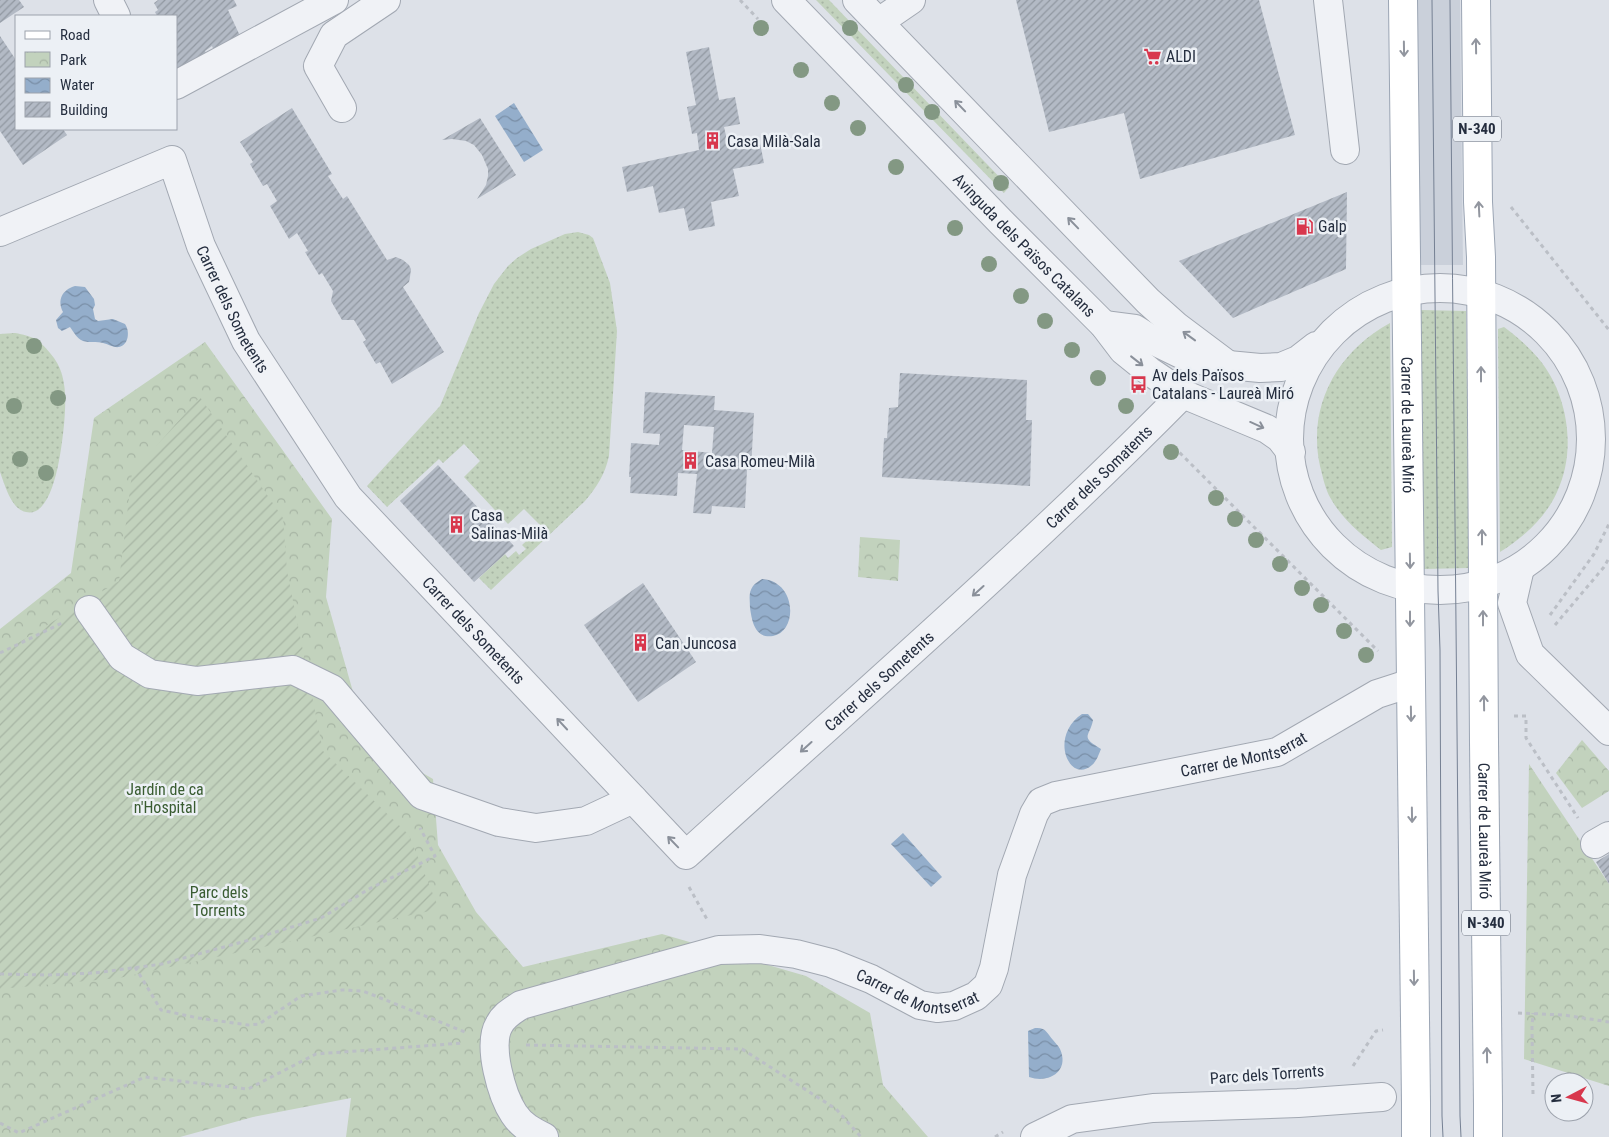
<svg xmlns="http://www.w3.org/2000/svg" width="1609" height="1137" viewBox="0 0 1609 1137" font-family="'Roboto Condensed',sans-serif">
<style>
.built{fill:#cad0da}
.grass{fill:url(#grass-dots)}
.park{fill:url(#park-crowns)}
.garden{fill:url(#garden-furrows)}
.water{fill:url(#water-waves)}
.building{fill:url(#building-hatch);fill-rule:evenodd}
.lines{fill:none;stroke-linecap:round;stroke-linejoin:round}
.minor-casing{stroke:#a2a8b2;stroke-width:30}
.major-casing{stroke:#9ba5b4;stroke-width:30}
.path{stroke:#bbbfc6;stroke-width:3;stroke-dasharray:4 4;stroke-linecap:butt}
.minor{stroke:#f0f2f6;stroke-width:28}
.major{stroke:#fff;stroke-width:28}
.tram{stroke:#758093;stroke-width:1}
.major-bridge-casing{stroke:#9ba5b4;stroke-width:30;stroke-linecap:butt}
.major-bridge{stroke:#fff;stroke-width:28}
.tree{fill:#839883}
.oneway{stroke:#92969f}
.oneway2{stroke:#8a909a}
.labels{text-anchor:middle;stroke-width:5;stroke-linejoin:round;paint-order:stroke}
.shield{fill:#ecf0f5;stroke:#616876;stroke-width:1}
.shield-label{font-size:15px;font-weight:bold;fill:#252e3f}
.poi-label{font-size:16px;fill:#252e3f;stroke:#ecf0f5;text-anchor:start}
.street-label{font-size:16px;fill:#252e3f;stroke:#ecf0f5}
.park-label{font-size:16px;fill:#395c31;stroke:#ecf0f5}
</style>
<defs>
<pattern id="grass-dots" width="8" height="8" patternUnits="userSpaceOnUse" patternTransform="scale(1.25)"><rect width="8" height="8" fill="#c2d2bd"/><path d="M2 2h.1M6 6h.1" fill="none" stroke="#a7b5a4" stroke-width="1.8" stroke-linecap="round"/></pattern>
<pattern id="park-crowns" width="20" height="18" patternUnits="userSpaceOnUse" patternTransform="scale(1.25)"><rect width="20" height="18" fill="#c2d2bd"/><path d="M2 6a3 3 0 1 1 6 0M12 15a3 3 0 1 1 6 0" fill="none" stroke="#a7b5a4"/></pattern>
<pattern id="garden-furrows" width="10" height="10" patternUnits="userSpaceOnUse" patternTransform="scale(1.25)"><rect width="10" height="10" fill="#c2d2bd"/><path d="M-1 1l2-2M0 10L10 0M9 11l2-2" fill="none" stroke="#a7b5a4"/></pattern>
<pattern id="water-waves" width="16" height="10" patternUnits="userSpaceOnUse" patternTransform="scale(1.25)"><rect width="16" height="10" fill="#94aecb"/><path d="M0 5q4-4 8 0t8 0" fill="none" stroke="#798ea6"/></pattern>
<pattern id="building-hatch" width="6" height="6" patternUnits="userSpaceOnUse" patternTransform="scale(1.25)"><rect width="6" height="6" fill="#b3bac5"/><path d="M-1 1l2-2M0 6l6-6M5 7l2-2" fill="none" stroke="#9198a1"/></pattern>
</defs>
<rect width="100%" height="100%" fill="#dde1e8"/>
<path class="built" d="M1417 0H1460L1463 265H1420Z"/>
<g class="grass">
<path d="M816 0H829L1009 187 1004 193Z"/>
<path d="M578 232 589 235 593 238 610 283 617 331 609 456C605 474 597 487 585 501L491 590 479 578 505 554 508 558 516 551 519 555 526 549 522 545 542 527 524 509 508 524 464 477 480 461 464 444 443 463 439 459 387 507 367 486 440 406 479 313 494 284 508 266 517 258 531 249 565 234Z"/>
<path d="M1421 310 1466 311 1469 568 1424 569Z"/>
<path d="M1390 323 1392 547 1381 550C1362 535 1343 520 1331 499 1325 489 1323 477 1320 466 1307 406 1337 352 1390 323Z"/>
<path d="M1504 327C1516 336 1528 346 1538 358 1568 393 1577 450 1557 492 1546 517 1523 538 1500 552L1498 329Z"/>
<path d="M15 333C32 336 39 339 50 353 68 373 66 400 64 425 62 443 55 519 26 512 11 509 5 485 0 472V334Z"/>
</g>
<g class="park">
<path d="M205 342 332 519 326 597 367 741 433 779 438 845 476 912 523 967 662 934 806 976 870 1013 883 1085 928 1137H346L351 1098 253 1117 180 1137H0V629L71 573 94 418Z"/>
<path d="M860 537 900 540 898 581 858 577Z"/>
<path d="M1582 740 1609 771V791L1582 808 1556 773Z"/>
<path d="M1529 764 1609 884V1086L1524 1059Z"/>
</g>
<path class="garden" d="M200 397 283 518 287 571 323 751 409 835 439 909 119 978 0 989V654L119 581 132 473Z"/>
<g class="water">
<path d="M514 103 543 150 524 162 495 116Z"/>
<path d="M75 286 85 287 94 299 95 305 93 309 95 319 98 321 113 319 125 324C130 331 129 345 119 347 114 348 108 344 103 343 97 341 89 343 83 341 76 338 74 332 70 327L62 331 58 328 56 320 63 312C57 300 62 290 75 286Z"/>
<path d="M762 579C797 581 798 632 773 636 755 639 752 621 750 608 750 600 748 593 753 586 755 583 759 581 762 579Z"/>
<path d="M1082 714H1088L1093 720C1090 737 1079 736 1101 749 1099 754 1096 762 1092 765 1070 785 1048 737 1082 714Z"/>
<path d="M903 833 942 877 931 887 891 844Z"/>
<path d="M1035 1028C1046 1027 1047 1033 1053 1040 1055 1043 1058 1045 1060 1049 1070 1071 1049 1084 1029 1077L1028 1031Z"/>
</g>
<g class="building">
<path d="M0 0H19L24 7 0 23Z"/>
<path d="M158 0H234L237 6 228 10 241 38 214 51 212 46 205 51 207 55 176 71V16H157L155 12 158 10 154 3Z"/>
<path d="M1016 0H1259L1295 135 1140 179 1124 113 1049 132Z"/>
<path d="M0 36 16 60V129H63L67 135 23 165 0 131Z"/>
<path d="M709 47 719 100 735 97 740 124 724 127 728 144 759 138 764 163 733 169 739 196 711 202 715 226 689 231 684 208 659 213 653 186 627 192 622 167 699 150 697 133 692 134 687 107 696 105 686 52Z"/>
<path d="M292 108 332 174 328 176 343 199 347 196 387 260 396 257 403 260 409 265 411 269 410 277 409 282 403 287 444 352 392 384 380 362 376 364 363 342 366 340 354 320H342L331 301 333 291 322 273 319 275 305 252 308 251 297 233 289 239 270 206 277 201 267 184 263 186 250 164 253 162 240 142Z"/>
<path d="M480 118 516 175 477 199 486 185 488 176V169L482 155 474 145 466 141 452 139 442 140Z"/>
<path d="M1347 192 1346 269 1233 318 1179 261Z"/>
<path d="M900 373 1027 380 1026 420H1032L1030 486 882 477 884 438H887L889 408 898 407Z"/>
<path d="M645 392 715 396 714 410 754 413 751 470H747L745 508 712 506 711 514 693 513 697 474 678 473 677 496 630 493 631 477H629L631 443 659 445 660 434 643 433ZM684 425 714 427 712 453 682 450Z"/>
<path d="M438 465 514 546 474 582 400 501Z"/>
<path d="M643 583 696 662 638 702 584 625Z"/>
<path d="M1609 854V884L1596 862Z"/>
</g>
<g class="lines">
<defs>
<g id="minor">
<path d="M108 0 116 16"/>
<path id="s1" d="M786 0 1001 222 1104 325 1123 350 1149 371 1183 394 1267 429 1280 438 1291 452"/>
<path d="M857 0 1148 301 1176 326 1228 365"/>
<path d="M1328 0 1345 150"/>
<path d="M879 22 911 0"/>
<path d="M176 85 334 0"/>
<path d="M342 108 318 66 334 35 386 0"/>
<path id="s2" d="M0 232 172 160 201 246 246 341 348 497 686 855C853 703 1024 555 1183 394"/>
<circle cx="1440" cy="439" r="151"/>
<path d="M1104 325 1135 329 1154 341 1189 358 1228 365 1260 368 1281 367 1298 360 1316 346"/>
<path d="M1520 568 1512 603 1530 654 1609 731"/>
<path d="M89 610 122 657 150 674 197 681 293 670 332 689 422 795 499 822 536 828 586 821 633 799"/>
<path d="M1595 844 1609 836"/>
<path id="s3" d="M544 1137C532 1131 522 1126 514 1114 502 1096 487 1045 499 1025 504 1015 512 1011 521 1005L719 950 760 949 796 954 831 963 871 979 920 1005 937 1008 954 1006 976 996 988 985 994 968 1012 875 1034 814 1041 802 1056 796 1277 752 1377 694 1411 683"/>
<path d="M1035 1137 1072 1119 1153 1108 1298 1103 1382 1097"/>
</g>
<g id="major">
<path id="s4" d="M1403 0 1412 767"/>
<path d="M1476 0 1478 202 1481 257 1484 742"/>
<path d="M1416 1103V1137"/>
<path d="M1488 1104V1137"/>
</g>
</defs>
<use href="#minor" class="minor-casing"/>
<use href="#major" class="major-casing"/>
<g class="path">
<path d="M740 0 758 19"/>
<path d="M1511 207 1609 330"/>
<path d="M1174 447 1378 651"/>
<path d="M1550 615 1594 554 1609 524"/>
<path d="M1555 625 1604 567 1609 558"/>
<path d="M0 653 62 623"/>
<path d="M1514 716H1526V738L1578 818"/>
<path d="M689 887 708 921"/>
<path d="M135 967 161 1010 198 1018 248 1025 259 1024 301 996 342 990 363 991 465 1032"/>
<path d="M0 974 48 975 94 973 162 964 253 939 321 918 369 889 435 856 420 828"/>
<path d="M1518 1013 1564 1015 1609 1022"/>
<path d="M526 1045 742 1049 836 1109 861 1137"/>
<path d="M1353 1066 1376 1031 1383 1030"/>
<path d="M1533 1094 1532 1027 1533 1013"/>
<path d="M0 1123 19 1133 145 1077 248 1089 316 1054 463 1043"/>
<path d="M995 1137 1003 1132"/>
</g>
<use href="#minor" class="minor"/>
<use href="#major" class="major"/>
<g class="tram">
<path d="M1432 0 1438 591 1440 650 1442 1116 1443 1137"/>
<path d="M1450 0C1453 372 1458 744 1460 1116L1461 1137"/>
</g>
<defs>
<g id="major-bridge">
<path id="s5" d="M1484 742 1488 1104"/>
<path d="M1412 767 1416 1103"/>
</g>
</defs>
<use href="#major-bridge" class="major-bridge-casing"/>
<use href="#major-bridge" class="major-bridge"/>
</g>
<g class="tree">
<circle cx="761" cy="28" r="8"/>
<circle cx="850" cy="28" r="8"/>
<circle cx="801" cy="70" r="8"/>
<circle cx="906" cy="85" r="8"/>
<circle cx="832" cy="103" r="8"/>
<circle cx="932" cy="112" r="8"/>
<circle cx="858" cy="128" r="8"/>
<circle cx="896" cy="167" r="8"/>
<circle cx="1001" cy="183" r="8"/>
<circle cx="955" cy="228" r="8"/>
<circle cx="989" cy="264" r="8"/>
<circle cx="1021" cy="296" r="8"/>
<circle cx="1045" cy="321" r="8"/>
<circle cx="34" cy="346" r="8"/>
<circle cx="1072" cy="350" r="8"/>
<circle cx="1098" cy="378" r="8"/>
<circle cx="58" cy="398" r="8"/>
<circle cx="14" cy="406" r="8"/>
<circle cx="1126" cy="406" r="8"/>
<circle cx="1171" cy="452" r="8"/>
<circle cx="20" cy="459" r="8"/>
<circle cx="46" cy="473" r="8"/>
<circle cx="1216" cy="498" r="8"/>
<circle cx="1235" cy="519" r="8"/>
<circle cx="1256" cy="540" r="8"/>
<circle cx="1280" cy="564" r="8"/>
<circle cx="1302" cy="588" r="8"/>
<circle cx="1321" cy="605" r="8"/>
<circle cx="1344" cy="631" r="8"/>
<circle cx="1366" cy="655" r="8"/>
</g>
<defs><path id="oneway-shaft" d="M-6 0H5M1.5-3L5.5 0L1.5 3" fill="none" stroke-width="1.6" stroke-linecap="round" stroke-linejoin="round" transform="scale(1.25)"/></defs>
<g class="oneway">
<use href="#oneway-shaft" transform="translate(1476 46) rotate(-91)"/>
<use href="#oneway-shaft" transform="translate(1404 49) rotate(89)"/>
<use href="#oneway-shaft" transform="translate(1479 209) rotate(-93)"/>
<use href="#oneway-shaft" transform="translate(1481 374) rotate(-90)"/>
<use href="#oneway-shaft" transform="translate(1482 537) rotate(-90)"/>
<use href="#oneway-shaft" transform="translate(1410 561) rotate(89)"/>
<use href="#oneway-shaft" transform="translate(1483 618) rotate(-90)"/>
<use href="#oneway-shaft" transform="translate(1410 619) rotate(90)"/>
<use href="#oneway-shaft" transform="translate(1484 703) rotate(-91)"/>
<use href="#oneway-shaft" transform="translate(1411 714) rotate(89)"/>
<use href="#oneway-shaft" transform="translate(1412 815) rotate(89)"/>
<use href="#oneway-shaft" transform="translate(1414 978) rotate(89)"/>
<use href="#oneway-shaft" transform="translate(1487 1055) rotate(-91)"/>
</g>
<g class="oneway2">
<use href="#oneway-shaft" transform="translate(960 106) rotate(-134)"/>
<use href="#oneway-shaft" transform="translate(1073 223) rotate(-134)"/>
<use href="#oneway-shaft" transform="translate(1189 336) rotate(-144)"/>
<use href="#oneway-shaft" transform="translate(1137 361) rotate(38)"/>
<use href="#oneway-shaft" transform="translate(1257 425) rotate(24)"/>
<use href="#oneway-shaft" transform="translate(978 591) rotate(138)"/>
<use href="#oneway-shaft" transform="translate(562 724) rotate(-133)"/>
<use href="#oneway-shaft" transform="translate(806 747) rotate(138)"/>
<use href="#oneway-shaft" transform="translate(673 842) rotate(-134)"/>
</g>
<defs>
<symbol id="supermarket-bare" viewBox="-9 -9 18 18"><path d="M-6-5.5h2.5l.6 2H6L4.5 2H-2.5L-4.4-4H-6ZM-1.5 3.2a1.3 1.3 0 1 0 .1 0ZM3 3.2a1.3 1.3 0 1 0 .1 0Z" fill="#d8374d" stroke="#ecf0f5" stroke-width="2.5" paint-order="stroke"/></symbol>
<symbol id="building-bare" viewBox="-9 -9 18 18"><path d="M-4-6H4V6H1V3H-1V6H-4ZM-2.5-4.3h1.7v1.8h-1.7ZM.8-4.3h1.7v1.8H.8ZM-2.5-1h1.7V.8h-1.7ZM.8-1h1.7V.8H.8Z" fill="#d8374d" stroke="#ecf0f5" stroke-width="2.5" paint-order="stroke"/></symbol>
<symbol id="fuel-bare" viewBox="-9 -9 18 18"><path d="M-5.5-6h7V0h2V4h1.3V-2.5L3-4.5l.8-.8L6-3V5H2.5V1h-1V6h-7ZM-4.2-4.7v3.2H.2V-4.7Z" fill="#d8374d" stroke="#ecf0f5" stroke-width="2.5" paint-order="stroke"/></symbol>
<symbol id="bus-bare" viewBox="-9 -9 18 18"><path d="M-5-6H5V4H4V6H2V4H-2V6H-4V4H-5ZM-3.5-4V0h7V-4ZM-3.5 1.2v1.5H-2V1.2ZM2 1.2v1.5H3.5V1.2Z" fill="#d8374d" stroke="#ecf0f5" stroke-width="2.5" paint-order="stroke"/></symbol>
</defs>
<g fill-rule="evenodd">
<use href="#supermarket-bare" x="1140" y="44" width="25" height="25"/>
<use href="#building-bare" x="700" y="128" width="25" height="25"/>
<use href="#fuel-bare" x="1292" y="214" width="25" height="25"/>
<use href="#bus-bare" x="1126" y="372" width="25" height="25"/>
<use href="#building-bare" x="678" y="448" width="25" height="25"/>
<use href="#building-bare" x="444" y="512" width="25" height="25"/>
<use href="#building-bare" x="628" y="630" width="25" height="25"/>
</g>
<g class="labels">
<g class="shield">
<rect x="1453" y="116.5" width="48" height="25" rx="4"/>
<rect x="1462" y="910.5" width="48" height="25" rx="4"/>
</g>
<g class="shield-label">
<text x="1477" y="134">N-340</text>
<text x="1486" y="928">N-340</text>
</g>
<g class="poi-label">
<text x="1166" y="62">ALDI</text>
<text x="727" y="147">Casa Milà-Sala</text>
<text x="1318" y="232">Galp</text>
<text x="1152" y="381">Av dels Països<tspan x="1152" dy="18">Catalans - Laureà Miró</tspan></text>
<text x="705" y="467">Casa Romeu-Milà</text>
<text x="471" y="521">Casa<tspan x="471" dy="18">Salinas-Milà</tspan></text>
<text x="655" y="649">Can Juncosa</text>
</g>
<g class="street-label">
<text dy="6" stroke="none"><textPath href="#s1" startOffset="342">Avinguda dels Països Catalans</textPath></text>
<text dy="6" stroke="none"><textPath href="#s2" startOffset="348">Carrer dels Sometents</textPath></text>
<text dy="6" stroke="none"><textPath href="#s4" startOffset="425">Carrer de Laureà Miró</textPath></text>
<text dy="6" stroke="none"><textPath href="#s2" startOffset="1621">Carrer dels Somatents</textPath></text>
<text dy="6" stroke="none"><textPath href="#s2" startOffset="752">Carrer dels Sometents</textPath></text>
<text dy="6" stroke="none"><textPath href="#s2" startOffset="1321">Carrer dels Sometents</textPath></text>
<text dy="6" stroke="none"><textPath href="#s3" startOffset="1054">Carrer de Montserrat</textPath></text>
<text dy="6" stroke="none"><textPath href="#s5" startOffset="89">Carrer de Laureà Miró</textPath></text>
<text dy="6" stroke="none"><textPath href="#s3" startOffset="574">Carrer de Montserrat</textPath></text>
<text transform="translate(1267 1074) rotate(-4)" y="6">Parc dels Torrents</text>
</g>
<g class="park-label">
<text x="165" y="795">Jardín de ca<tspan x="165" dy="18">n'Hospital</tspan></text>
<text x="219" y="898">Parc dels<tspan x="219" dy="18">Torrents</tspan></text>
</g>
</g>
<rect x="15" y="15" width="162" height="115" fill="#ecf0f5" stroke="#9ca2ac"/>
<rect x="25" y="31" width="25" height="8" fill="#ffffff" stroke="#9ca2ac"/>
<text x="60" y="40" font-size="15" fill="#252e3f">Road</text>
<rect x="25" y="52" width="25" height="15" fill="url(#park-crowns)" stroke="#9ca2ac"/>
<text x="60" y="65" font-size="15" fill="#252e3f">Park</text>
<rect x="25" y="78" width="25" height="15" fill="url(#water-waves)" stroke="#9ca2ac"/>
<text x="60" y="90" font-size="15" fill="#252e3f">Water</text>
<rect x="25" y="102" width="25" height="15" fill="url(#building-hatch)" stroke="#9ca2ac"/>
<text x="60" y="115" font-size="15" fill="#252e3f">Building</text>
<g transform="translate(1569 1097) rotate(264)"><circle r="24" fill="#ecf0f5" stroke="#9ca2ac"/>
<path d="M0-4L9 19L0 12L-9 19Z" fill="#d8374d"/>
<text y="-8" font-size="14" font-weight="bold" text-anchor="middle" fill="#252e3f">N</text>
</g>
</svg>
